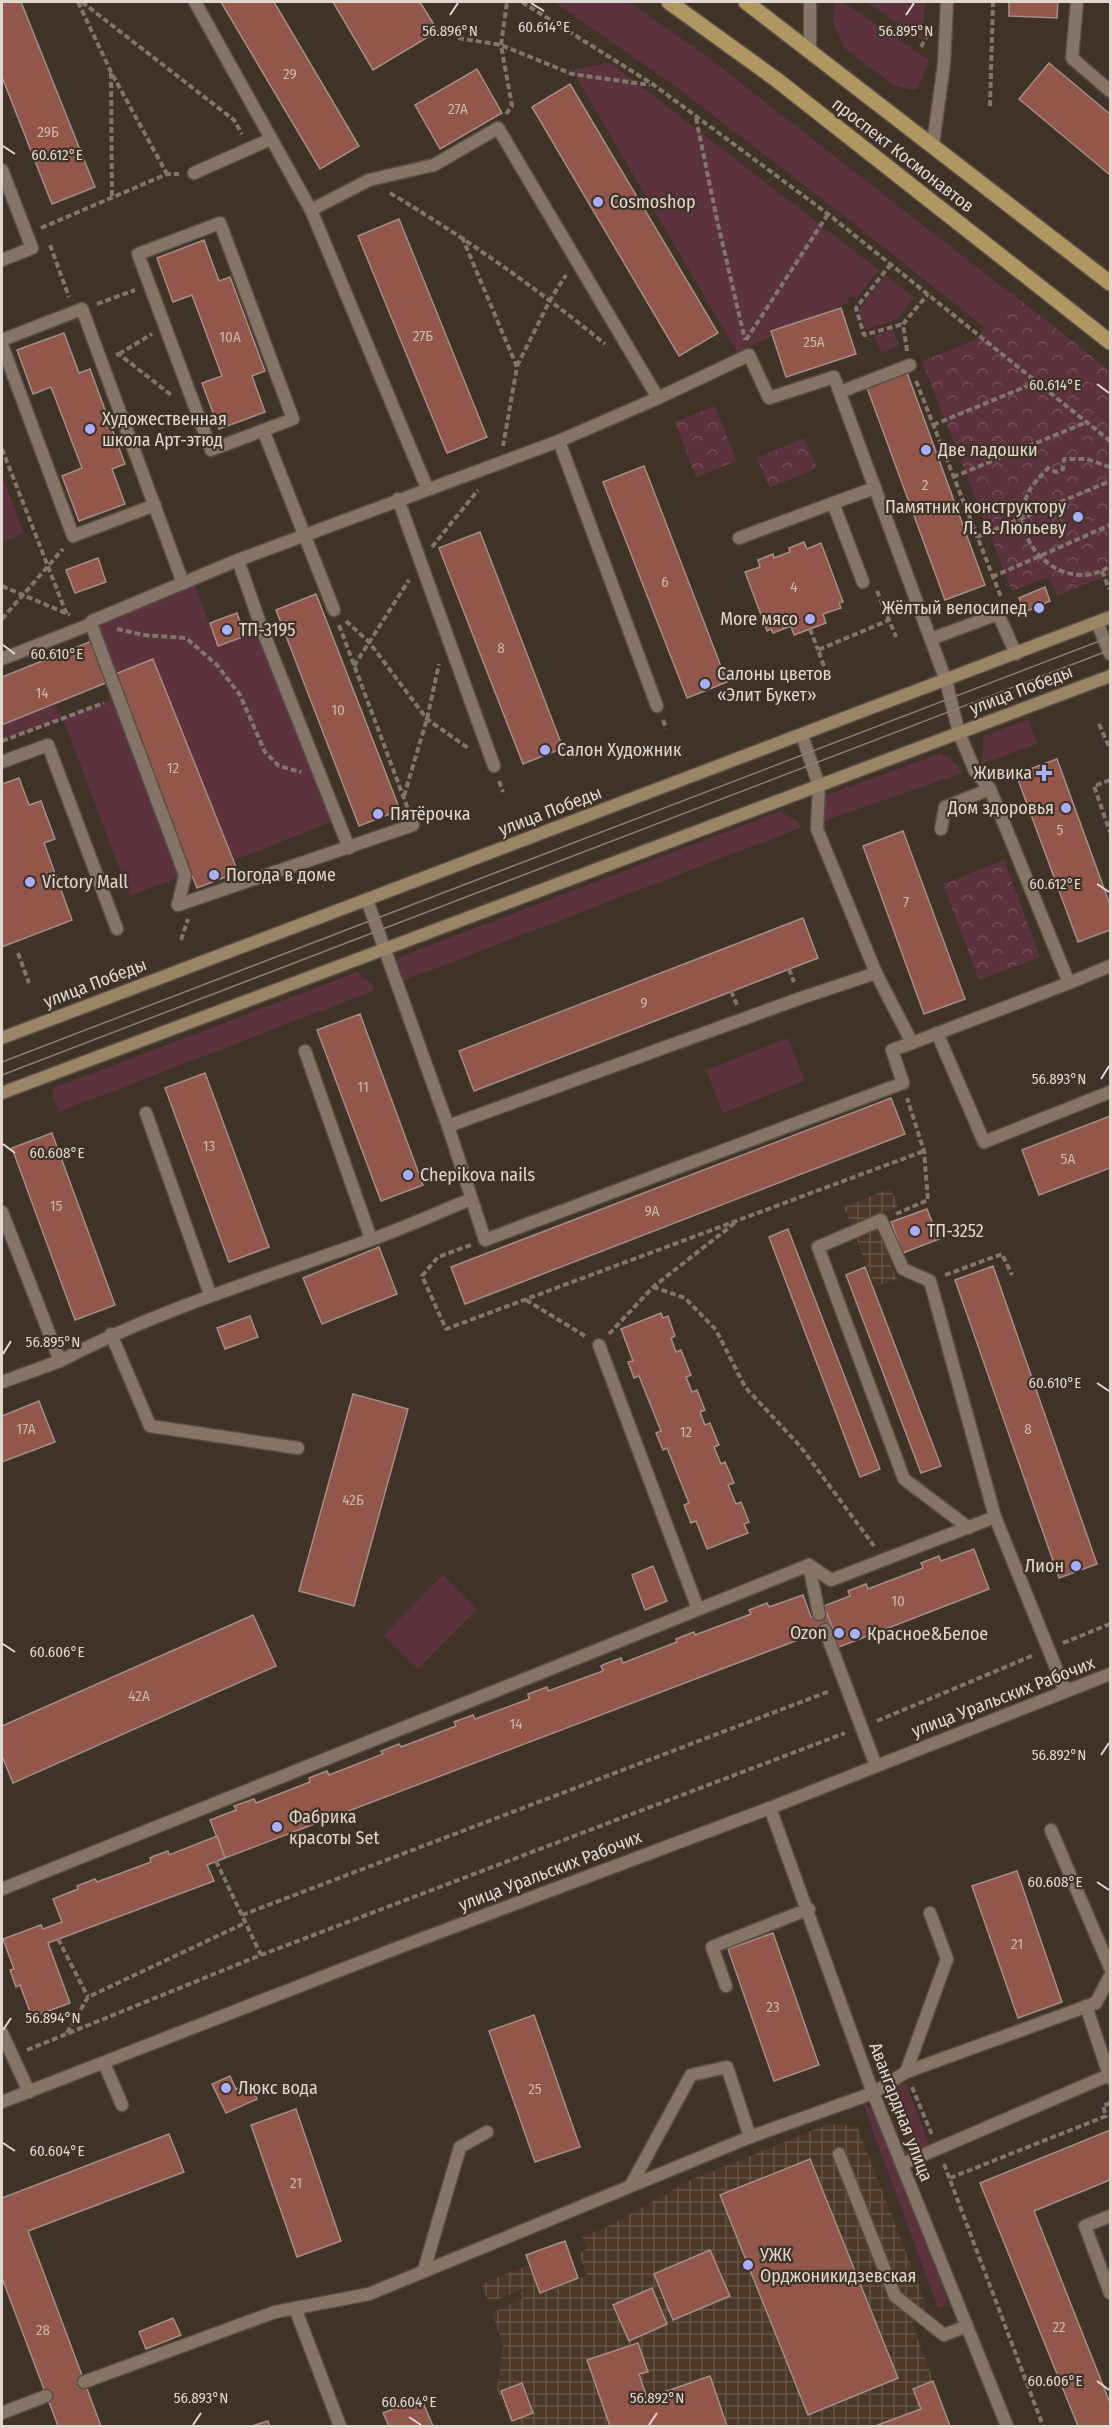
<svg xmlns="http://www.w3.org/2000/svg" width="1112" height="2428" viewBox="0 0 1112 2428" font-family="'Fira Sans Condensed',sans-serif">
<style>
.industrial{fill:url(#industrial-grid)}
.grass{fill:#5c323d}
.park{fill:url(#park-crowns)}
.building{fill:#93564a;stroke:#a38e8a;stroke-width:1.5}
.lines{fill:none;stroke-linecap:round;stroke-linejoin:round}
.lane-casing{stroke:#594e45;stroke-width:15}
.street-casing{stroke:#594e45;stroke-width:15}
.secondary-casing{stroke:#594e45;stroke-width:15}
.primary-casing{stroke:#594e45;stroke-width:18}
.path{stroke:#81756c;stroke-width:4;stroke-dasharray:6 3;stroke-linecap:butt}
.lane{stroke:#857569;stroke-width:12}
.street{stroke:#857569;stroke-width:12}
.secondary{stroke:#9a8665;stroke-width:12}
.primary{stroke:#b09761;stroke-width:15}
.tram{stroke:#8a7e75;stroke-width:1.5}
.ticks{fill:none;stroke:#e0d7d0;stroke-width:2}
.poi-dot{fill:#a8b0fc;stroke:#3f3227;stroke-width:2}
.labels{text-anchor:middle;stroke-width:4.5;stroke-linejoin:round;paint-order:stroke}
.number-label{font-size:15px;fill:#cdb7ae}
.street-label{font-size:18px;fill:#e0d7d0;stroke:#3f3227}
.poi-label{font-size:18px;fill:#e0d7d0;stroke:#3f3227;text-anchor:start}
.ticks-label{font-size:15px;text-anchor:middle;fill:#e0d7d0;stroke:#3f3227;stroke-width:4.5;stroke-linejoin:round;paint-order:stroke}
</style>
<defs>
<pattern id="industrial-grid" width="8" height="8" patternUnits="userSpaceOnUse" patternTransform="scale(1.5)"><rect width="8" height="8" fill="#4b3829"/><path d="M0 4h8M4 0v8" fill="none" stroke="#655447"/></pattern>
<pattern id="park-crowns" width="20" height="18" patternUnits="userSpaceOnUse" patternTransform="scale(1.5)"><rect width="20" height="18" fill="#5c323d"/><path d="M2 6a3 3 0 1 1 6 0M12 15a3 3 0 1 1 6 0" fill="none" stroke="#734f58"/></pattern>
</defs>
<rect width="100%" height="100%" fill="#3f3227"/>
<g class="industrial">
<path d="M891 1188 898 1207 873 1217 897 1279 875 1287 844 1207Z"/>
<path d="M828 2124 857 2126 927 2307 912 2323 950 2426H513L497 2391 503 2344 492 2313 522 2298 520 2292 536 2284 489 2303 481 2284 528 2265 533 2277 526 2255 565 2241 578 2278 587 2276 579 2253 587 2249 582 2236 605 2228 691 2180Z"/>
</g>
<g class="grass">
<path d="M554 2H629L705 55 1110 371V427L839 212 675 86Z"/>
<path d="M835 2H843L929 60 918 89 911 90 895 86 845 49 833 24Z"/>
<path d="M867 2H925L922 40Z"/>
<path d="M611 63 879 270 857 298 851 296 848 298 849 302 843 305 737 352 572 70Z"/>
<path d="M886 275 914 298 897 319 866 330 859 310Z"/>
<path d="M893 329 899 346 881 353 874 336Z"/>
<path d="M2 476 24 533 2 542Z"/>
<path d="M193 581 218 646 262 629 336 820 232 861 154 659 113 675 92 621Z"/>
<path d="M118 697 185 875 130 896 63 719 2 741V725L55 705 63 718Z"/>
<path d="M1029 719 1037 744 982 764 983 736Z"/>
<path d="M941 753 956 764 962 773 824 821V796Z"/>
<path d="M780 811 798 822 800 828 403 981 397 958Z"/>
<path d="M357 972 372 984 375 990 59 1112 52 1094 54 1088Z"/>
<path d="M788 1038 805 1081 723 1113 706 1070Z"/>
<path d="M443 1575 477 1609 418 1669 384 1635Z"/>
<path d="M906 2083 929 2145 918 2149 907 2140 890 2100 893 2087Z"/>
<path d="M862 2101 873 2111 883 2131 947 2299 944 2306 938 2308Z"/>
</g>
<g class="park">
<path d="M1013 294 1110 371V575L1057 596 1049 577 1012 591 922 361 975 340Z"/>
<path d="M715 406 737 461 696 477 675 422Z"/>
<path d="M804 438 817 468 770 488 757 458Z"/>
<path d="M1004 860 1040 957 979 980 943 884Z"/>
</g>
<g class="building">
<path d="M2 2H21L95 187 52 204 2 77Z"/>
<path d="M221 2H274L359 146 320 169Z"/>
<path d="M333 2H420L438 31 373 70Z"/>
<path d="M1009 2H1058L1057 18 1009 16Z"/>
<path d="M1049 63 1110 114V175L1019 99Z"/>
<path d="M477 69 502 113 440 149 415 105Z"/>
<path d="M570 84 718 333 679 356 532 107Z"/>
<path d="M399 219 487 437 447 453 358 236Z"/>
<path d="M204 240 219 281 230 277 265 371 252 376 265 412 219 429 202 383 222 376 192 295 173 302 157 258Z"/>
<path d="M841 308 856 354 786 377 771 331Z"/>
<path d="M64 333 79 373 90 369 125 464 112 469 125 504 79 521 62 476 82 468 51 387 33 394 17 350Z"/>
<path d="M906 370 985 585 945 600 866 385Z"/>
<path d="M644 466 727 682 687 698 603 482Z"/>
<path d="M480 532 563 748 523 764 439 548Z"/>
<path d="M804 542 807 549 821 543 843 602 839 603 841 608 823 614 826 623 794 635 791 626 773 633 771 629 767 631 745 572 760 567 758 560 773 554 774 558 790 552 789 548Z"/>
<path d="M98 558 106 582 75 593 66 570Z"/>
<path d="M1045 587 1050 601 1025 612 1019 598Z"/>
<path d="M316 594 400 810 359 826 276 610Z"/>
<path d="M237 613 245 636 218 646 210 623Z"/>
<path d="M92 641 108 682 2 725V677Z"/>
<path d="M153 659 238 872 197 888 113 675Z"/>
<path d="M1057 759 1110 905V930L1078 942 1016 774Z"/>
<path d="M19 778 29 805 41 801 55 839 44 843 72 920 2 947V784Z"/>
<path d="M903 831 965 999 924 1014 863 846Z"/>
<path d="M803 918 818 958 474 1091 459 1051Z"/>
<path d="M360 1014 423 1185 381 1201 317 1030Z"/>
<path d="M205 1073 269 1247 229 1262 165 1088Z"/>
<path d="M891 1098 905 1134 465 1304 451 1267Z"/>
<path d="M1110 1116V1168L1039 1195 1022 1150Z"/>
<path d="M52 1133 115 1305 75 1320 12 1148Z"/>
<path d="M927 1209 939 1239 903 1253 891 1222Z"/>
<path d="M788 1229 880 1469 860 1477 769 1237Z"/>
<path d="M379 1247 397 1294 322 1324 303 1278Z"/>
<path d="M993 1266 1097 1564 1059 1578 955 1280Z"/>
<path d="M865 1267 941 1466 921 1473 846 1275Z"/>
<path d="M661 1313 663 1318 668 1316 675 1336 671 1338 676 1352 681 1350 691 1375 686 1377 692 1392 697 1390 705 1410 700 1412 705 1425 710 1423 719 1445 714 1447 721 1464 725 1462 734 1483 728 1485 736 1504 741 1502 749 1522 744 1524 748 1533 707 1549 696 1521 691 1523 684 1505 689 1503 667 1448 663 1450 656 1433 661 1431 639 1376 634 1378 628 1362 633 1361 621 1329Z"/>
<path d="M250 1316 258 1337 225 1349 217 1328Z"/>
<path d="M353 1394 408 1409 354 1606 299 1591Z"/>
<path d="M39 1401 55 1442 2 1462V1416Z"/>
<path d="M974 1549 989 1589 839 1647 824 1606 850 1596 848 1591 866 1584 868 1589 923 1568 921 1563 939 1556 941 1561Z"/>
<path d="M653 1566 667 1601 645 1610 632 1575Z"/>
<path d="M803 1595 811 1617 826 1611 832 1627 225 1858 210 1820 236 1810 234 1806 254 1799 256 1803 310 1782 309 1778 327 1771 329 1775 383 1754 381 1751 399 1744 401 1747 456 1726 454 1722 473 1715 475 1719 529 1699 528 1694 547 1687 548 1691 603 1671 601 1666 605 1664 621 1658 623 1663 677 1642 676 1639 681 1637 694 1632 695 1635 751 1614 749 1610 767 1603 769 1607Z"/>
<path d="M253 1615 276 1666 13 1783 2 1756V1726Z"/>
<path d="M217 1836 225 1858 207 1865 214 1881 48 1943 70 2003 32 2017 20 1985 16 1987 10 1970 14 1969 3 1939 41 1925 43 1929 62 1922 53 1899 78 1889 77 1886 95 1879 97 1882 151 1862 150 1858 154 1856 168 1851 169 1855Z"/>
<path d="M1017 1871 1062 2002 1018 2018 972 1886Z"/>
<path d="M773 1933 819 2065 774 2081 728 1949Z"/>
<path d="M534 2015 580 2147 535 2162 489 2031Z"/>
<path d="M230 2076 236 2089 250 2082 257 2099 226 2113 212 2084Z"/>
<path d="M296 2109 341 2241 297 2257 251 2125Z"/>
<path d="M1110 2130V2180L1034 2211 1110 2403V2426H1078L980 2183Z"/>
<path d="M169 2134 184 2172 28 2231 101 2426H58L2 2278V2198Z"/>
<path d="M810 2159 898 2378 808 2415 720 2195Z"/>
<path d="M565 2241 578 2278 540 2293 526 2255Z"/>
<path d="M710 2250 730 2296 673 2320 654 2274Z"/>
<path d="M652 2288 667 2324 629 2341 613 2305Z"/>
<path d="M173 2318 181 2335 146 2349 139 2332Z"/>
<path d="M638 2343 648 2372 639 2374 647 2398 710 2376 727 2426H610L587 2360Z"/>
<path d="M933 2381 950 2426H875L921 2409 913 2389Z"/>
<path d="M522 2383 533 2413 512 2421 501 2391Z"/>
<path d="M421 2398 433 2426H389L383 2413Z"/>
<path d="M268 2421 270 2426H252Z"/>
</g>
<g class="lines">
<defs>
<g id="lane">
<path d="M195 2 311 210 427 488"/>
<path d="M810 2V50"/>
<path d="M1077 2 1072 58 1110 91"/>
<path d="M2 170 32 248 2 260"/>
<path d="M194 173 271 139"/>
<path d="M311 210 369 180 434 165 498 128 658 398"/>
<path d="M220 223 293 419 211 450 138 254Z"/>
<path d="M2 340 82 309 183 583"/>
<path d="M2 345 73 536 155 505"/>
<path d="M840 392 910 365"/>
<path d="M263 430 334 610"/>
<path d="M559 441 657 706"/>
<path d="M398 499 494 766"/>
<path d="M739 538 833 503"/>
<path d="M238 560 262 629 349 848"/>
<path d="M863 582 833 503 875 488"/>
<path d="M91 624 185 875 178 905"/>
<path d="M931 639 998 614 1016 654"/>
<path d="M2 659 91 624 92 621 238 560 559 441 658 398 749 355 769 398 834 377 946 681 959 733 975 771 990 789 1069 983 1110 966"/>
<path d="M2 762 48 745 117 929"/>
<path d="M817 829 876 973"/>
<path d="M941 829 945 807 990 789"/>
<path d="M367 900 448 1126 801 998 876 973 912 1043 1069 983"/>
<path d="M178 905 413 825"/>
<path d="M937 1033 984 1142 1110 1092"/>
<path d="M448 1126 485 1240 903 1083 892 1050 912 1043"/>
<path d="M2 1212 60 1361C159 1309 265 1278 370 1240 404 1228 437 1213 471 1199"/>
<path d="M111 1334 150 1426 298 1448"/>
<path d="M599 1345 698 1609"/>
<path d="M2 1382 60 1361"/>
<path d="M969 1528 904 1479 818 1247 881 1220 903 1269 930 1281 995 1517 1065 1690"/>
<path d="M809 1565 819 1614"/>
<path d="M825 1630 876 1766"/>
<path d="M1051 1830 1110 1968"/>
<path d="M2 1889 809 1565 831 1580 995 1517"/>
<path d="M726 1986 712 1947 809 1909"/>
<path d="M1086 2006 1109 2075"/>
<path d="M2 2033 29 2092"/>
<path d="M104 2063 122 2105"/>
<path d="M906 2072 947 1959 930 1913"/>
<path d="M839 2154 895 2296 944 2335 967 2326"/>
<path d="M902 2164 1109 2075 1110 2078"/>
<path d="M631 2185 691 2075 727 2067 750 2137"/>
<path d="M1110 2216 1085 2226 1110 2293"/>
<path d="M424 2270 460 2147 487 2132"/>
<path d="M295 2308 340 2426"/>
<path d="M84 2382 275 2312 369 2294 750 2137 873 2093 906 2072 1096 2003 1110 1976"/>
<path d="M2 2413 46 2396"/>
</g>
<g id="street">
<path d="M933 144 944 64 947 2"/>
<path d="M1097 622 1110 654"/>
<path d="M802 735 819 786 817 829"/>
<path d="M305 1051 371 1239"/>
<path d="M146 1113 210 1294"/>
<path d="M770 1808 873 2093 1007 2426"/>
<path d="M2 2102 392 1950 770 1808 1110 1674"/>
</g>
<g id="secondary">
<path d="M2 1038 1110 617"/>
<path d="M2 1093 1110 676"/>
</g>
<g id="primary">
<path d="M669 2 777 80 1110 342"/>
<path d="M746 2 1110 283"/>
</g>
</defs>
<use href="#lane" class="lane-casing"/>
<use href="#street" class="street-casing"/>
<use href="#secondary" class="secondary-casing"/>
<use href="#primary" class="primary-casing"/>
<g class="path">
<path d="M78 2 111 72 167 174"/>
<path d="M82 2 234 120 242 134"/>
<path d="M522 2 654 85 828 214 1110 441"/>
<path d="M458 38 501 45 572 74 650 85"/>
<path d="M921 47 928 34"/>
<path d="M111 73 112 198"/>
<path d="M990 106 993 2"/>
<path d="M506 114 512 106 501 45 507 2"/>
<path d="M696 118 717 220 745 340"/>
<path d="M390 193C467 239 535 287 605 344"/>
<path d="M41 228 167 174H179"/>
<path d="M462 237 517 367 503 446"/>
<path d="M50 245 69 297"/>
<path d="M891 264 856 308 864 335 903 324"/>
<path d="M97 304 135 290"/>
<path d="M746 340 828 214"/>
<path d="M907 351 903 324 928 294"/>
<path d="M119 354 152 334"/>
<path d="M116 355 119 354 171 395"/>
<path d="M517 366 550 300 566 275"/>
<path d="M916 381 1001 597"/>
<path d="M933 425 1037 382"/>
<path d="M2 449 67 615"/>
<path d="M1110 467 1087 459H1064L1063 469 1056 472 1048 468C1039 478 1030 486 1026 498 1008 546 1068 596 1110 566"/>
<path d="M953 477 1087 422"/>
<path d="M977 537 1110 481"/>
<path d="M432 547 478 490"/>
<path d="M1102 571 1109 589"/>
<path d="M992 577 1110 525"/>
<path d="M2 586 70 615"/>
<path d="M877 591 896 637"/>
<path d="M2 619 63 549"/>
<path d="M346 621 369 642 427 719 468 748"/>
<path d="M339 625 408 809"/>
<path d="M117 629 143 635 186 638 217 665 240 695 265 752 279 766 301 772"/>
<path d="M810 629 818 650"/>
<path d="M354 666 409 580"/>
<path d="M824 666 818 650 889 620"/>
<path d="M663 720 666 729"/>
<path d="M1099 724 1110 749"/>
<path d="M2 741 104 703"/>
<path d="M1110 780 1094 786 1110 832"/>
<path d="M499 781 503 792"/>
<path d="M404 796 427 719 439 664"/>
<path d="M181 940 188 919"/>
<path d="M18 953 29 983"/>
<path d="M789 969 794 982"/>
<path d="M731 991 737 1005"/>
<path d="M896 1214 928 1200 924 1151 907 1098"/>
<path d="M471 1245 438 1257 422 1276 446 1329 924 1151"/>
<path d="M945 1275 1002 1254 1012 1275"/>
<path d="M653 1287 685 1298 716 1330 745 1387 800 1446 874 1546"/>
<path d="M526 1300 585 1336"/>
<path d="M609 1334 653 1287 736 1222"/>
<path d="M1063 1643 1110 1624"/>
<path d="M877 1721 1034 1655"/>
<path d="M216 1861 261 1955"/>
<path d="M242 1915 830 1691"/>
<path d="M58 1939 88 1997"/>
<path d="M67 2033 88 1997 245 1923"/>
<path d="M27 2050 261 1955 845 1733"/>
<path d="M912 2087 932 2135"/>
<path d="M944 2164 1043 2426"/>
<path d="M950 2178 1106 2116 1103 2106 1110 2103"/>
</g>
<use href="#lane" class="lane"/>
<use href="#street" class="street"/>
<use href="#secondary" class="secondary"/>
<use href="#primary" class="primary"/>
<g class="tram">
<path d="M2 1062 1110 637"/>
<path d="M2 1075 1110 650"/>
</g>
</g>
<path class="ticks" d="M531 3 544 11M450 15 458 3M906 15 914 3M3 146 15 154M1097 384 1109 393M3 645 15 654M1097 884 1109 892M1101 1079 1109 1066M3 1144 15 1153M3 1354 11 1341M1097 1383 1109 1391M3 1644 15 1652M1101 1755 1109 1743M1097 1882 1109 1890M3 2030 11 2018M3 2143 15 2151M1097 2381 1109 2390M409 2417 421 2425M193 2425 201 2413M649 2425 657 2413"/>
<g class="poi-dot">
<circle cx="598" cy="202" r="6"/>
<circle cx="90" cy="429" r="6"/>
<circle cx="926" cy="450" r="6"/>
<circle cx="1078" cy="517" r="6"/>
<circle cx="1039" cy="608" r="6"/>
<circle cx="810" cy="619" r="6"/>
<circle cx="227" cy="630" r="6"/>
<circle cx="705" cy="684" r="6"/>
<circle cx="545" cy="750" r="6"/>
<path d="M1041 764h6v6h6v6h-6v6h-6v-6h-6v-6h6z"/>
<circle cx="1066" cy="808" r="6"/>
<circle cx="378" cy="814" r="6"/>
<circle cx="214" cy="875" r="6"/>
<circle cx="30" cy="882" r="6"/>
<circle cx="408" cy="1175" r="6"/>
<circle cx="915" cy="1231" r="6"/>
<circle cx="1076" cy="1566" r="6"/>
<circle cx="839" cy="1633" r="6"/>
<circle cx="855" cy="1634" r="6"/>
<circle cx="277" cy="1827" r="6"/>
<circle cx="226" cy="2088" r="6"/>
<circle cx="748" cy="2265" r="6"/>
</g>
<g class="labels">
<g class="number-label">
<text x="290" y="79">29</text>
<text x="458" y="114">27А</text>
<text x="48" y="137">29Б</text>
<text x="423" y="341">27Б</text>
<text x="230" y="342">10А</text>
<text x="814" y="347">25А</text>
<text x="925" y="490">2</text>
<text x="665" y="587">6</text>
<text x="794" y="592">4</text>
<text x="501" y="653">8</text>
<text x="42" y="698">14</text>
<text x="338" y="715">10</text>
<text x="173" y="773">12</text>
<text x="1060" y="835">5</text>
<text x="906" y="907">7</text>
<text x="644" y="1008">9</text>
<text x="363" y="1092">11</text>
<text x="209" y="1151">13</text>
<text x="1068" y="1164">5А</text>
<text x="56" y="1211">15</text>
<text x="652" y="1216">9А</text>
<text x="26" y="1434">17А</text>
<text x="1028" y="1434">8</text>
<text x="686" y="1437">12</text>
<text x="353" y="1505">42Б</text>
<text x="898" y="1606">10</text>
<text x="139" y="1701">42А</text>
<text x="516" y="1729">14</text>
<text x="1017" y="1949">21</text>
<text x="773" y="2012">23</text>
<text x="535" y="2094">25</text>
<text x="296" y="2188">21</text>
<text x="1059" y="2332">22</text>
<text x="43" y="2335">28</text>
</g>
<g class="street-label">
<text transform="translate(903 155) rotate(38)" y="6">проспект Космонавтов</text>
<text transform="translate(1021 690) rotate(-21)" y="6">улица Победы</text>
<text transform="translate(550 811) rotate(-21)" y="6">улица Победы</text>
<text transform="translate(95 983) rotate(-21)" y="6">улица Победы</text>
<text transform="translate(1003 1697) rotate(-21)" y="6">улица Уральских Рабочих</text>
<text transform="translate(550 1871) rotate(-21)" y="6">улица Уральских Рабочих</text>
<text transform="translate(901 2112) rotate(69)" y="6">Авангардная улица</text>
</g>
<g class="poi-label">
<text x="610" y="208">Cosmoshop</text>
<text x="102" y="425">Художественная<tspan x="102" dy="21">школа Арт-этюд</tspan></text>
<text x="938" y="456">Две ладошки</text>
<text x="1066" y="513" text-anchor="end">Памятник конструктору<tspan x="1066" dy="21">Л. В. Люльеву</tspan></text>
<text x="1027" y="614" text-anchor="end">Жёлтый велосипед</text>
<text x="798" y="625" text-anchor="end">More мясо</text>
<text x="239" y="636">ТП-3195</text>
<text x="717" y="680">Салоны цветов<tspan x="717" dy="21">«Элит Букет»</tspan></text>
<text x="557" y="756">Салон Художник</text>
<text x="1032" y="779" text-anchor="end">Живика</text>
<text x="1054" y="814" text-anchor="end">Дом здоровья</text>
<text x="390" y="820">Пятёрочка</text>
<text x="226" y="881">Погода в доме</text>
<text x="42" y="888">Victory Mall</text>
<text x="420" y="1181">Chepikova nails</text>
<text x="927" y="1237">ТП-3252</text>
<text x="1064" y="1572" text-anchor="end">Лион</text>
<text x="827" y="1639" text-anchor="end">Ozon</text>
<text x="867" y="1640">Красное&amp;Белое</text>
<text x="289" y="1823">Фабрика<tspan x="289" dy="21">красоты Set</tspan></text>
<text x="238" y="2094">Люкс вода</text>
<text x="760" y="2261">УЖК<tspan x="760" dy="21">Орджоникидзевская</tspan></text>
</g>
</g>
<g class="ticks-label">
<text x="544" y="32">60.614°E</text>
<text x="450" y="36">56.896°N</text>
<text x="906" y="36">56.895°N</text>
<text x="57" y="160">60.612°E</text>
<text x="1055" y="390">60.614°E</text>
<text x="57" y="659">60.610°E</text>
<text x="1055" y="889">60.612°E</text>
<text x="1059" y="1084">56.893°N</text>
<text x="57" y="1158">60.608°E</text>
<text x="53" y="1347">56.895°N</text>
<text x="1055" y="1388">60.610°E</text>
<text x="57" y="1657">60.606°E</text>
<text x="1059" y="1760">56.892°N</text>
<text x="1055" y="1887">60.608°E</text>
<text x="53" y="2023">56.894°N</text>
<text x="57" y="2156">60.604°E</text>
<text x="1055" y="2386">60.606°E</text>
<text x="201" y="2403">56.893°N</text>
<text x="657" y="2403">56.892°N</text>
<text x="409" y="2407">60.604°E</text>
</g>
<rect width="1112" height="2428" fill="none" stroke="#e0d7d0" stroke-width="6"/>
</svg>
